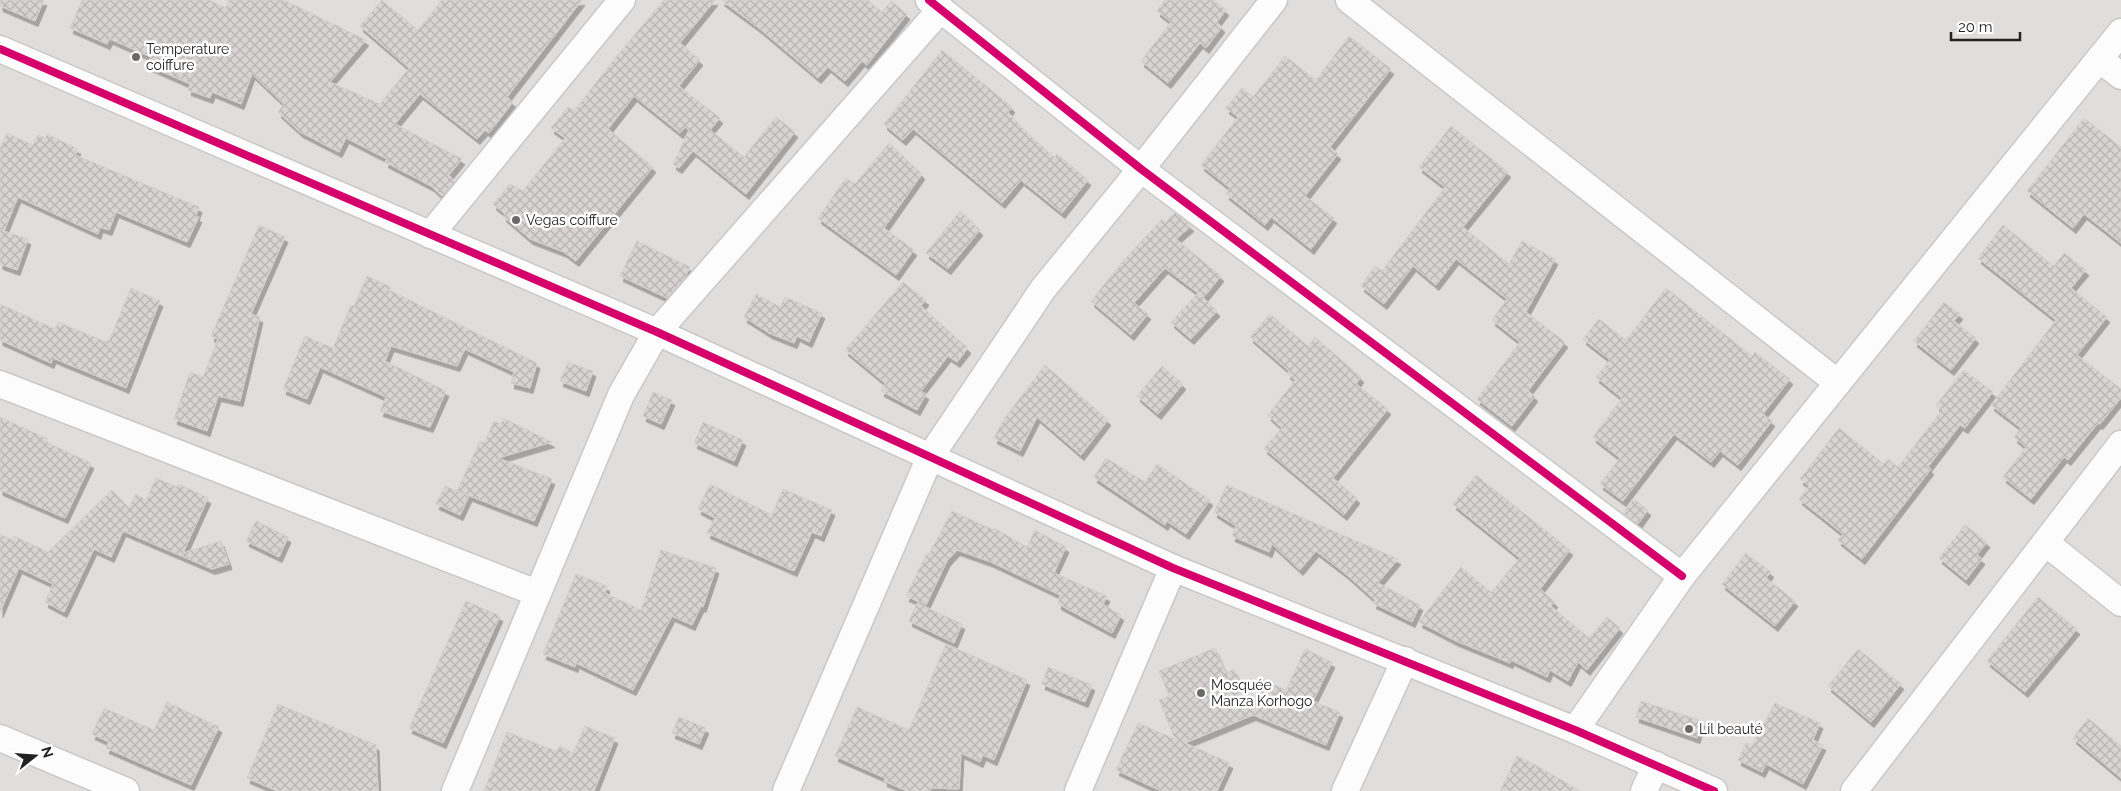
<svg xmlns="http://www.w3.org/2000/svg" width="2121" height="791" viewBox="0 0 2121 791" font-family="Raleway,sans-serif">
<style>
.residential{fill:#dfdedc}
.building{fill:url(#building-cross-hatch);stroke:#d3d0cc;filter:url(#shadow)}
.lines{fill:none;stroke-linecap:round;stroke-linejoin:round}
.minor-casing{stroke:#c9c8c7;stroke-width:29}
.minor{stroke:#fdfcfc;stroke-width:26}
.cycleway-casing{stroke:#fff;stroke-width:11}
.cycleway{stroke:#d6006c;stroke-width:8}
.poi-dot{fill:#6a6968;stroke:#fff;stroke-width:2}
.labels{text-anchor:middle;stroke-width:5;stroke-linejoin:round;paint-order:stroke}
.poi-label{font-size:14px;fill:#222;stroke:#fff;text-anchor:start}
</style>
<defs>
<pattern id="building-cross-hatch" width="8" height="8" patternUnits="userSpaceOnUse" patternTransform="scale(1.25)"><rect width="8" height="8" fill="#d7d4d2"/><path d="M0 0l8 8M0 8l8-8" fill="none" stroke="#b8b6b4"/></pattern>
<filter id="shadow"><feDropShadow dx="3" dy="5.5" stdDeviation="0" flood-color="#0004"/></filter>
</defs>
<rect width="100%" height="100%" fill="#f0eeeb"/>
<rect class="residential" x="0" y="0" width="2121" height="791"/>
<g class="building">
<path d="M0 0H44L35 21 0 6Z"/>
<path d="M82 0H209L226 8 229 0H284L366 40 330 82 380 104 409 68 360 26 382 0 418 30 442 0H582L507 97 513 102 489 133 485 130 477 139 420 94 395 124 462 159 449 175 455 181 442 196 431 186 385 162 387 159 346 138 339 152 300 132 278 112 284 104 252 74 241 104 212 92 210 98 188 90 190 84 147 65 151 57 110 39 107 44 70 28Z"/>
<path d="M664 0H715L680 43 700 60 679 86 720 118 710 130 744 157 776 117 795 132 746 194 693 151 679 168 673 164 689 130 685 127 680 133 634 96 608 129 653 167 576 261 564 252 530 239 503 216 505 214 493 204 510 184 523 191 565 138 551 128 568 107 574 111 616 57Z"/>
<path d="M721 0H868L882 12 891 1 907 14 867 65 862 61 845 81 828 67 818 78 760 29Z"/>
<path d="M1165 0H1213L1226 10 1217 22 1222 27 1206 48 1200 43 1168 83 1141 61 1171 22 1157 11Z"/>
<path d="M1349 36 1391 69 1330 147 1338 154 1305 196 1334 218 1311 249 1271 217 1265 225 1226 194 1230 188 1201 165 1238 117 1226 108 1242 88 1253 97 1285 56 1316 80Z"/>
<path d="M942 50 1012 107 1008 112 1026 132 1054 157 1057 154 1088 180 1062 213 1021 180 1002 203 913 129 903 140 884 124Z"/>
<path d="M2084 118 2121 147V243L2084 214 2073 228 2027 191Z"/>
<path d="M1451 126 1508 172 1463 227 1509 264 1522 241 1555 259 1526 312 1565 342 1528 391 1535 396 1512 426 1477 399 1520 342 1492 320 1507 299 1456 259 1436 285 1413 266 1384 304 1361 286 1375 266 1382 271 1445 187 1419 167Z"/>
<path d="M7 133 33 145 38 135 45 138 47 134 78 149 75 155 199 207 196 216 199 217 187 242 116 212 109 230 100 227 98 234 18 197 4 231 28 239 17 270 0 264V148Z"/>
<path d="M889 143 922 174 884 228 914 250 896 275 818 218 846 178 855 184Z"/>
<path d="M960 211 980 230 948 269 926 253Z"/>
<path d="M1175 213 1191 226 1176 239 1221 276 1204 297 1201 295 1217 311 1191 339 1171 322 1198 293 1165 268 1134 303 1148 314 1131 335 1091 301 1124 260 1162 219 1165 222Z"/>
<path d="M259 225 285 237 251 314 260 317 240 401 218 396 207 431 174 419 190 372 203 377 218 339 211 336Z"/>
<path d="M2003 225 2054 266 2064 253 2086 270 2071 288 2107 317 2077 355 2121 389V398L2100 424 2098 423 2068 460 2064 457 2031 499 2003 477 2026 447 2014 437 2021 428 1991 405 2056 320 1978 258Z"/>
<path d="M637 241 690 267 684 279 667 298 620 276Z"/>
<path d="M367 276 391 287 389 290 537 363 530 388 511 383 514 372 465 349 457 366 391 346 385 361 446 391 430 427 380 411 386 397 320 367 307 399 283 389 305 336 333 348 351 305 354 306Z"/>
<path d="M903 282 926 300 921 306 968 348 957 362 948 356 921 391 926 394 917 410 881 391 885 383 845 350Z"/>
<path d="M131 288 160 301 126 388 53 358 51 363 0 340V304L55 329 58 322 106 342 107 340 109 341Z"/>
<path d="M1666 288 1752 356 1755 352 1790 379 1763 414 1772 421 1738 465 1720 451 1711 462 1674 434 1623 501 1600 484 1620 458 1593 437 1622 398 1596 377 1610 360 1583 339 1599 319 1626 340Z"/>
<path d="M756 294 780 307 785 297 822 313 809 342 797 336 794 343 769 333 744 317Z"/>
<path d="M1944 302 1960 314 1954 321 1976 338 1951 370 1914 341Z"/>
<path d="M1270 314 1308 346 1315 337 1361 377 1356 384 1388 409 1333 478 1357 498 1344 515 1264 448 1282 428 1268 415 1295 380 1287 373 1289 371 1250 337Z"/>
<path d="M568 362 593 371 586 391 560 381Z"/>
<path d="M1045 365 1108 420 1081 455 1037 417 1020 451 994 438 1004 419Z"/>
<path d="M1162 366 1183 384 1158 414 1137 396Z"/>
<path d="M1964 370 1993 392 1965 428 1960 425 1928 467 1931 469 1862 559 1838 540 1843 534 1799 499 1809 486 1800 479 1839 428 1884 464 1888 459 1898 467 1942 410 1936 405Z"/>
<path d="M653 392 672 400 661 424 643 416Z"/>
<path d="M0 417 48 439 46 442 91 463 65 518 0 490Z"/>
<path d="M503 418 552 442 498 458 552 479 534 521 457 491 480 441 484 443 494 421 501 424Z"/>
<path d="M703 422 743 440 734 461 694 443Z"/>
<path d="M1106 458 1145 482 1157 464 1210 500 1186 534 1167 521 1165 525 1094 477Z"/>
<path d="M1476 475 1570 550 1540 589 1555 602 1551 606 1589 638 1607 617 1620 628 1587 670 1578 662 1568 681 1550 670 1547 677 1511 660 1510 663 1456 641 1419 622 1461 567 1491 592 1520 558 1453 504Z"/>
<path d="M156 478 178 487 179 484 208 498 183 553 221 541 229 564 212 569 123 531 111 557 94 549 64 612 45 602 53 584 19 568 0 612V534L12 540 14 536 48 552 112 490 129 508 136 494 146 500Z"/>
<path d="M710 484 772 515 783 489 832 510 821 536 812 532 794 571 707 533 715 518 698 509Z"/>
<path d="M1227 485 1398 559 1378 583 1420 605 1412 622 1373 603 1375 600 1346 574 1316 551 1300 570 1272 544 1269 552 1232 536 1236 526 1214 512Z"/>
<path d="M445 486 469 496 460 515 436 504Z"/>
<path d="M1634 499 1648 510 1638 524 1623 513Z"/>
<path d="M952 511 994 530V528L1027 547 1035 530 1066 547 1054 573 1107 596 1103 604 1121 615 1112 633 1058 604 1060 595 991 562 957 550 947 561 926 605 906 596 927 553 929 554Z"/>
<path d="M256 521 288 537 279 557 246 541Z"/>
<path d="M1965 525 1987 542 1977 555 1982 559 1966 580 1939 558Z"/>
<path d="M661 550 716 568 703 607 701 606 692 625 672 616 633 690 576 663 575 667 543 654 576 574 607 586 605 593 641 610Z"/>
<path d="M1746 553 1771 572 1766 578 1795 601 1775 626 1722 584Z"/>
<path d="M2038 597 2077 629 2025 692 1987 661Z"/>
<path d="M466 601 500 616 443 743 409 728Z"/>
<path d="M917 603 962 624 954 643 909 621Z"/>
<path d="M946 644 1027 680 994 760 983 755 980 762 961 753 959 789 932 788 930 791H907L884 781 885 778 835 756 857 707 909 730Z"/>
<path d="M1215 648 1226 673 1234 669 1251 710 1263 680 1286 690 1305 649 1332 662 1313 701 1340 712 1326 745 1253 715 1185 743 1230 763 1217 791H1161L1116 770 1138 723 1175 739 1159 700 1169 696 1159 671Z"/>
<path d="M1858 649 1901 684 1871 722 1828 686Z"/>
<path d="M1048 667 1092 685 1085 702 1042 684Z"/>
<path d="M1641 701 1702 721 1697 738 1636 717Z"/>
<path d="M167 702 219 727 191 785 106 748 109 742 92 734 104 708 154 730Z"/>
<path d="M1775 703 1820 723 1813 740 1823 745 1803 784 1766 764 1762 772 1738 760 1746 743 1752 746Z"/>
<path d="M278 704 376 745 378 791H277L247 778Z"/>
<path d="M679 717 706 728 699 744 672 733Z"/>
<path d="M2088 718 2121 746V778L2073 738Z"/>
<path d="M585 726 615 738 594 791H484L507 732 556 751 560 746 573 753Z"/>
<path d="M1517 756 1541 768 1580 791H1500Z"/>
</g>
<g class="lines">
<defs>
<g id="minor">
<path d="M929 0 1141 169 1682 576"/>
<path d="M1349 0 1838 383"/>
<path d="M0 49 657 332 1173 568 1575 730 1714 791"/>
<path d="M2099 59 2121 76"/>
<path d="M430 235 622 0"/>
<path d="M0 384 537 593"/>
<path d="M2046 543 2121 603"/>
<path d="M1575 730 1682 576 2121 32"/>
<path d="M0 738 126 791"/>
<path d="M455 791 621 395 657 332 941 9"/>
<path d="M786 791 930 457 1043 289 1141 169 1274 0"/>
<path d="M1078 791 1173 568"/>
<path d="M1345 791 1405 660"/>
<path d="M1644 791 1656 765"/>
<path d="M1854 791 2121 444"/>
</g>
</defs>
<use href="#minor" class="minor-casing"/>
<use href="#minor" class="minor"/>
<defs>
<g id="cycleway">
<path d="M929 0 1141 169 1682 576"/>
<path d="M0 49 657 332 1173 568 1575 730 1714 791"/>
</g>
</defs>
<use href="#cycleway" class="cycleway-casing"/>
<use href="#cycleway" class="cycleway"/>
</g>
<g class="poi-dot">
<circle cx="136" cy="57" r="5"/>
<circle cx="516" cy="220" r="5"/>
<circle cx="1201" cy="693" r="5"/>
<circle cx="1689" cy="729" r="5"/>
</g>
<g class="labels">
<g class="poi-label">
<text x="146" y="54">Temperature<tspan x="146" dy="16">coiffure</tspan></text>
<text x="526" y="225">Vegas coiffure</text>
<text x="1211" y="690">Mosquée<tspan x="1211" dy="16">Manza Korhogo</tspan></text>
<text x="1699" y="734">Lil beauté</text>
</g>
</g>
<g transform="translate(35 756) rotate(73)" stroke="#ffffff" stroke-width="4" paint-order="stroke">
<path d="M0-4L9 19L0 12L-9 19Z" fill="#222222"/>
<text y="-8" font-size="14" font-weight="bold" text-anchor="middle" fill="#222222">N</text>
</g>
<path d="M1951 32v8h69v-8" fill="none" stroke="#222222" stroke-width="2.5"/>
<text x="1958" y="32" font-size="15" fill="#222222" stroke="#ffffff" stroke-width="4" paint-order="stroke">20 m</text>
</svg>
